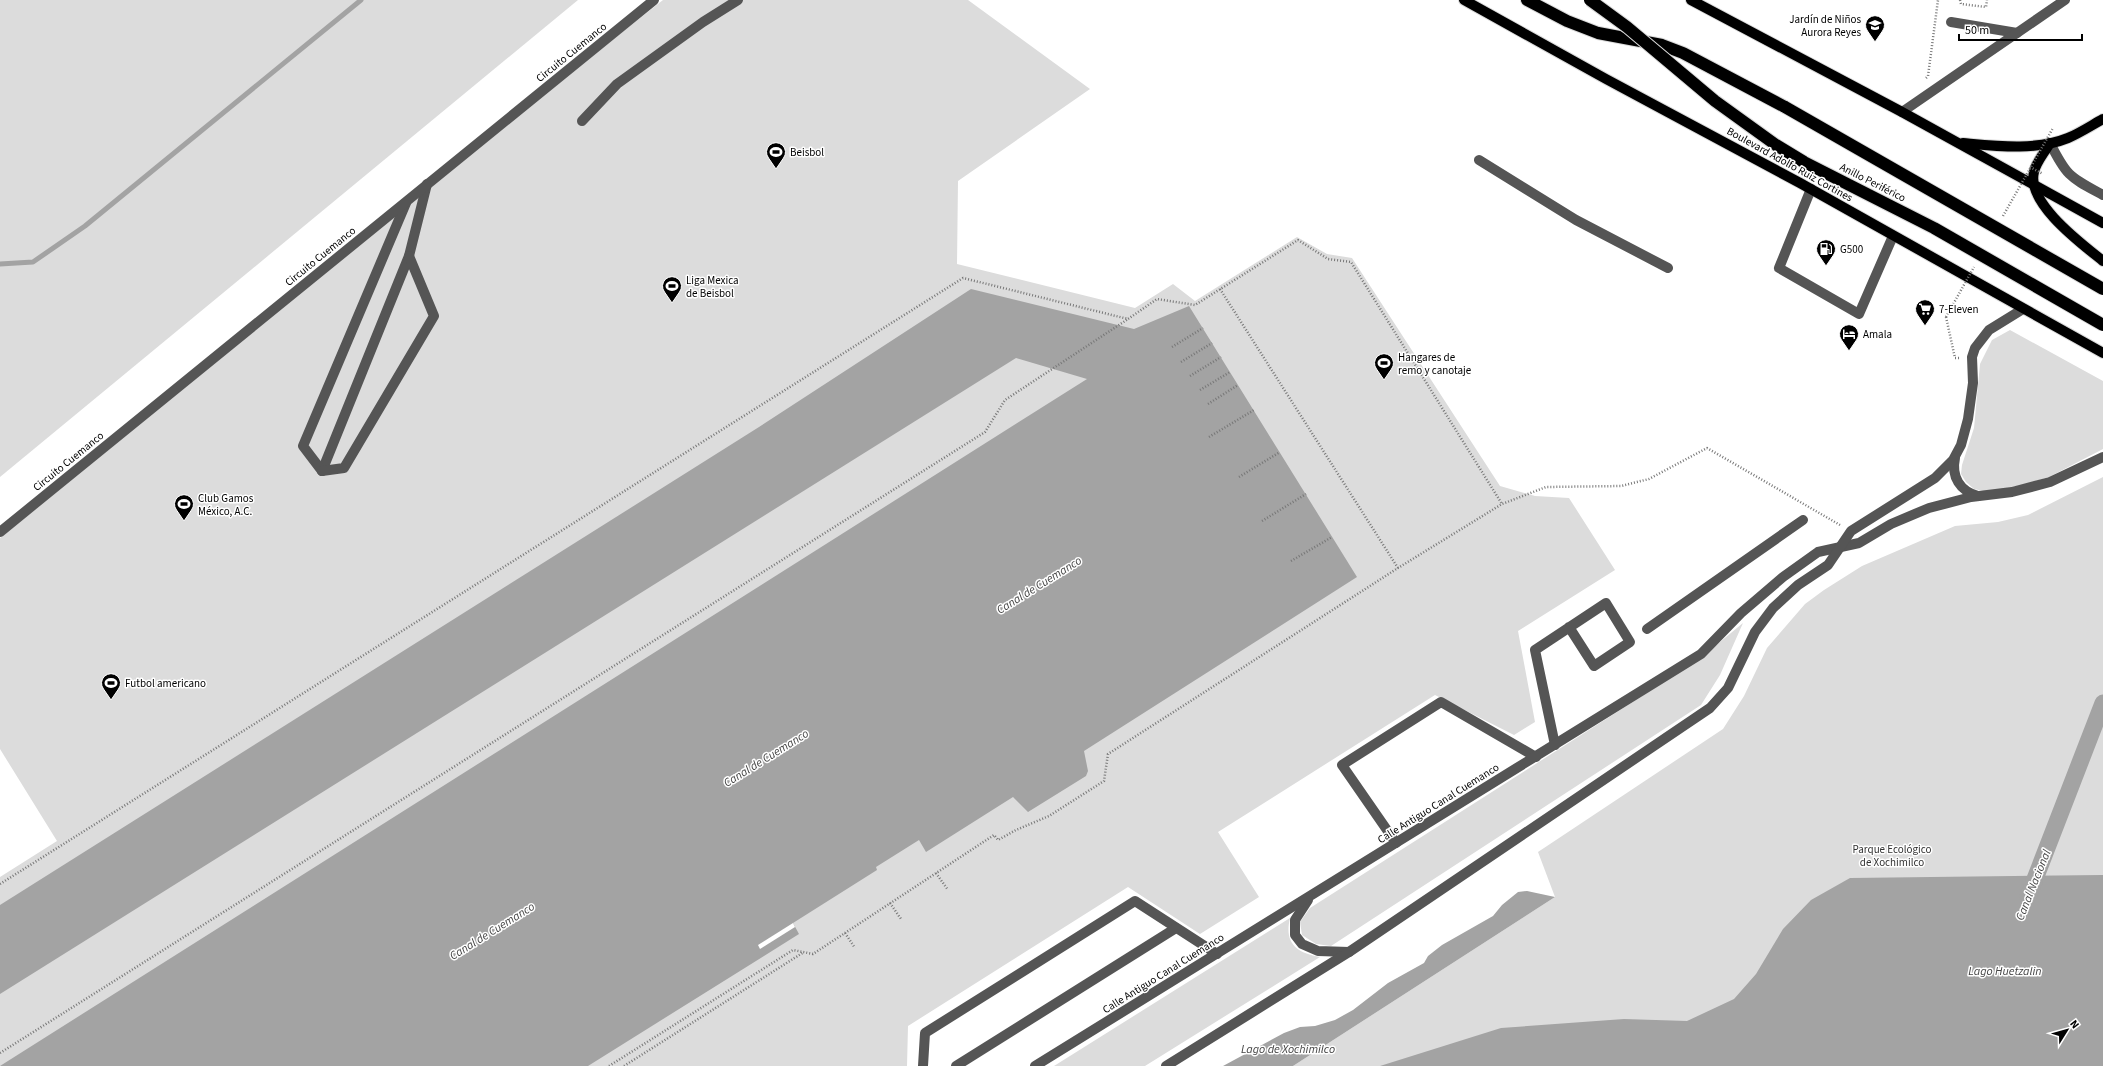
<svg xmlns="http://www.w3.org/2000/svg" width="2103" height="1066" viewBox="0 0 2103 1066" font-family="'Source Sans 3',sans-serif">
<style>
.green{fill:#dcdcdc}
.water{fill:#a3a3a3}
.pier{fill:#fff}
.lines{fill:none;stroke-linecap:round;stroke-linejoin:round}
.stream{stroke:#a3a3a3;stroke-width:5}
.canal{stroke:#a3a3a3;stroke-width:17}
.major-casing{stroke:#dbdbdb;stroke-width:12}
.highway-casing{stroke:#dbdbdb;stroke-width:14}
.path{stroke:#777;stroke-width:2.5;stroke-dasharray:1 2;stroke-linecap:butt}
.minor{stroke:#555;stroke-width:10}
.major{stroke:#000;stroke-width:10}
.highway{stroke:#000;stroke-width:12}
.highway-bridge-casing{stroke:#dbdbdb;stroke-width:14;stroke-linecap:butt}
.path-bridge{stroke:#777;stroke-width:2.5;stroke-dasharray:1 2;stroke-linecap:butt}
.highway-bridge{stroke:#000;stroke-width:12}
.labels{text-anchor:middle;stroke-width:3;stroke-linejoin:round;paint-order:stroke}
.poi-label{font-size:11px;fill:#000;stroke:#fff;text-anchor:start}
.street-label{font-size:11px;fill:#000;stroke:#fff}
.park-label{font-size:11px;fill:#333;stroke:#fff}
.water-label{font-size:12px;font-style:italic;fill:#444;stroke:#fff}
</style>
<rect width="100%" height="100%" fill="#fff"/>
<g class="green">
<path d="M0 0H578L0 477Z"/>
<path d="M663 0H968L1090 89 958 181 957 264 1135 308 1173 284 1195 301 1297 237 1327 254 1352 258 1500 486 1535 496 1569 498 1615 570 1518 631 1535 722 1514 735 1435 695 1218 832 1259 897 1200 934 1128 887 908 1026 907 1066H0V877L57 841 0 749V538L407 201Z"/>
<path d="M2010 330 2103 381V449L2049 477 2022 485 1988 492 1974 489 1966 482 1961 474 1962 465 1974 428 1980 364 1992 340Z"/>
<path d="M2103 477V1066H1293L1555 897 1538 852 1723 729 1744 696 1767 648 1805 604 1824 590 1862 566 1955 526 1998 522 2028 515Z"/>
<path d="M1743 623 1720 675 1701 705 1331 946 1316 944 1302 935 1300 922 1310 908 1697 661Z"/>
<path d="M1290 918C1284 943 1296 953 1320 957L1145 1066H1054Z"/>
</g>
<g class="water">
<path d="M971 289 1134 329 1189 306 1357 577 1084 751 1088 771 1086 776 1028 812 1013 797 926 852 919 840 876 867 877 870 793 923 799 934 588 1066H0L1087 379 1016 358 0 994V905L759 427Z"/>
<path d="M2103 875V1066H1380L1501 1028 1624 1019 1687 1021 1734 999 1756 974 1783 929 1811 900 1850 878Z"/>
<path d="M1527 891 1555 897 1293 1066H1223L1284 1033 1300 1027 1315 1026 1335 1020 1353 1010 1388 983 1424 963 1428 956 1442 945 1493 916 1502 905 1518 892Z"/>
</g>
<path class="pier" d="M793 923 795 927 760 949 758 945Z"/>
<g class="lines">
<path class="stream" d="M0 264 33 262 85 226 361 0"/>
<path class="canal" d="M2028 897 2103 703"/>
<defs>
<g id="major">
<path d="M1464 0 1606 79 1800 183 2103 353"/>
<path d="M1691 0 1902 112 2103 223"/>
<path d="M1963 143C1996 146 2036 151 2068 138 2080 133 2092 125 2103 119"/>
<path d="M2050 143C2045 152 2036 162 2034 172 2026 203 2082 244 2103 261"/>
</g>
<path id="highway" d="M1527 0 1567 21 1598 33 1662 45 1683 53 1785 107"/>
</defs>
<use href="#major" class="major-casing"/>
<use href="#highway" class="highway-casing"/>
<g class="path">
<path d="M1960 0 1961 4 1986 7 1987 0"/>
<path d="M1926 78 1928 76 1938 0"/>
<path d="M1220 289 1398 568"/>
<path d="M1946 317 1955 358H1960"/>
<path d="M1172 347 1203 328"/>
<path d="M1181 362 1212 343"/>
<path d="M1190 376 1221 357"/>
<path d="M1200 390 1230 372"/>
<path d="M1208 404 1238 385"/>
<path d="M1209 437 1254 410"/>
<path d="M1239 477 1280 452"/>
<path d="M1262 521 1306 494"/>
<path d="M1291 561 1332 537"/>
<path d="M936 873 948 890"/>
<path d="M0 884 963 278 1128 319 1157 299 1195 305 1298 240 1328 259 1351 262 1502 504"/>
<path d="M890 903 901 919"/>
<path d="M845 933 855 948"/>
<path d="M0 1053 985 432 1005 400 1128 319"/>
<path d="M609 1066 793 950 813 954 994 835 998 840 1016 830 1049 816 1104 781 1108 754 1398 568 1502 504 1546 487 1621 486 1649 479 1707 448 1840 525"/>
<path d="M624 1066 804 952"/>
</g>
<g class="minor">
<path d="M1951 22 2017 33"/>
<path d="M1902 112 2065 0"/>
<path d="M582 121 617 84 703 22 738 0"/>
<path d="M2050 143C2067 177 2070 177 2103 195"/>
<path d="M1479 160 1576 220 1668 268"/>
<path d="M1811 189 1779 268 1859 314 1893 236"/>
<path d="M1955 458C1951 477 1960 491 1978 496"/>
<path d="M322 471 409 256 427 184"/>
<path d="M322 471 303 446 406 203"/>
<path d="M322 471 344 468 434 316 409 256"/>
<path d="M0 532 654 0"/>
<path d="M1647 629 1803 520"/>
<path d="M1555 745 1535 650 1606 603 1630 642 1594 666 1569 627"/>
<path d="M1396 843 1342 765 1441 702 1536 757"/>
<path d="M1308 900 1295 920V935L1302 944 1318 951 1349 952"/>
<path d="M923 1066 925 1033 1135 901 1217 954"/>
<path d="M956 1066 1176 928"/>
<path d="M1035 1066 1701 654 1741 613 1783 577 1818 552 1859 543 1891 524 1929 508 1971 497 2012 492 2050 482 2103 457"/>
<path d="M1166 1066 1349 952 1710 708 1728 688 1755 632 1773 608 1798 585 1828 565 1851 531 1935 478 1953 460 1961 445 1968 419 1973 383 1972 357 1975 348 1989 330 2023 309"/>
</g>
<use href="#major" class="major"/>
<use href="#highway" class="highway"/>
<defs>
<g id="highway-bridge">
<path d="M1590 0 1627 27 1715 101 1776 145 1804 162 1934 228 2103 325"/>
<path d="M1785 107 2103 289"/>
</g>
</defs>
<use href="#highway-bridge" class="highway-bridge-casing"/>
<g class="path-bridge">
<path d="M2030 167 2043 174"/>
<path d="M2003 216 2053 128"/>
<path d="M1946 317 1974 267"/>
</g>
<use href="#highway-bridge" class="highway-bridge"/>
</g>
<defs>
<symbol id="school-pin" viewBox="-11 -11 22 30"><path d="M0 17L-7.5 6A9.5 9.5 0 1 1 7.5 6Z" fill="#000" stroke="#fff"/><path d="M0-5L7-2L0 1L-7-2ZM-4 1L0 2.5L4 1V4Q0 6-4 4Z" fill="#fff"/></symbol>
<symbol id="stadium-pin" viewBox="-11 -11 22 30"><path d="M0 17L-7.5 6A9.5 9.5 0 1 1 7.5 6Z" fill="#000" stroke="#fff"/><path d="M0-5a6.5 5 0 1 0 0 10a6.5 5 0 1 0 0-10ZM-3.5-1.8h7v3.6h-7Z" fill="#fff"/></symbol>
<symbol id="fuel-pin" viewBox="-11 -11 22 30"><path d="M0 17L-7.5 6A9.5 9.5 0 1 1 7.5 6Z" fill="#000" stroke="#fff"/><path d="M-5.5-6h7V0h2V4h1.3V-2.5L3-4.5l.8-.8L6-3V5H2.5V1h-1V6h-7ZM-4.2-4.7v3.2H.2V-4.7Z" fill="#fff"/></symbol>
<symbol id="supermarket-pin" viewBox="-11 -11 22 30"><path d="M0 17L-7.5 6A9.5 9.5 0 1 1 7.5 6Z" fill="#000" stroke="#fff"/><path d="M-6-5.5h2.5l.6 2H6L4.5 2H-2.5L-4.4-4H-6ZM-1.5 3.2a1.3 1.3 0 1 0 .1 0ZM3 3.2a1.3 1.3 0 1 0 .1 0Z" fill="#fff"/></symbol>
<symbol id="hotel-pin" viewBox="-11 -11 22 30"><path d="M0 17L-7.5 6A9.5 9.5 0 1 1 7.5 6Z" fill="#000" stroke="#fff"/><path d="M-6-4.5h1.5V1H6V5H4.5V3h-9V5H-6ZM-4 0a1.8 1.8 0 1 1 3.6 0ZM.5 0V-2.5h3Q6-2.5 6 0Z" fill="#fff"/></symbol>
</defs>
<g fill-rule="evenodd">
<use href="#school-pin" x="1864" y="14" width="22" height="30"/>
<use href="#stadium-pin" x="765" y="141" width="22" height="30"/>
<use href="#fuel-pin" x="1815" y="238" width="22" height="30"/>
<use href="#stadium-pin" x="661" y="275" width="22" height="30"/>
<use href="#supermarket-pin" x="1914" y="298" width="22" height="30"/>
<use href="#hotel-pin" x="1838" y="323" width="22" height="30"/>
<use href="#stadium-pin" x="1373" y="352" width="22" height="30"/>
<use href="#stadium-pin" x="173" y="493" width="22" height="30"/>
<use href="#stadium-pin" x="100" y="672" width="22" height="30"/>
</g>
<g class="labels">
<g class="poi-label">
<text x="1861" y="23" text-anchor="end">Jardín de Niños<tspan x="1861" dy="13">Aurora Reyes</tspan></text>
<text x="790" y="156">Beisbol</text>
<text x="1840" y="253">G500</text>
<text x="686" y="284">Liga Mexica<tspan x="686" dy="13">de Beisbol</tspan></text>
<text x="1939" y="313">7-Eleven</text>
<text x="1863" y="338">Amala</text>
<text x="1398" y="361">Hangares de<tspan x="1398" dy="13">remo y canotaje</tspan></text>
<text x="198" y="502">Club Gamos<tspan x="198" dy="13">México, A.C.</tspan></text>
<text x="125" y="687">Futbol americano</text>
</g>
<g class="street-label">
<text transform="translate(571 52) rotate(-39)" y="4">Circuito Cuemanco</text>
<text transform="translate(1790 164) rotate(29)" y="4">Boulevard Adolfo Ruiz Cortines</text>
<text transform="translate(1873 182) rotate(27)" y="4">Anillo Periférico</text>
<text transform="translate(320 256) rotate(-39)" y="4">Circuito Cuemanco</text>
<text transform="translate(68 461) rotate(-39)" y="4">Circuito Cuemanco</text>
<text transform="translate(1438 803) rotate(-32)" y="4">Calle Antiguo Canal Cuemanco</text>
<text transform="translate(1163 973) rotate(-32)" y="4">Calle Antiguo Canal Cuemanco</text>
</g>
<g class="park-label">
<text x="1892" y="853">Parque Ecológico<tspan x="1892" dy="13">de Xochimilco</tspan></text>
</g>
<g class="water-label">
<text transform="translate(1039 585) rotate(-32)" y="4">Canal de Cuemanco</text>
<text transform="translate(766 758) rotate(-32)" y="4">Canal de Cuemanco</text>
<text transform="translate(2033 885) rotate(-68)" y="4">Canal Nacional</text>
<text transform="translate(492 931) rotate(-32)" y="4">Canal de Cuemanco</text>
<text x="2005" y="975">Lago Huetzalin</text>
<text x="1288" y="1053">Lago de Xochimilco</text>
</g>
</g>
<g transform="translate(2067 1030) rotate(53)" stroke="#ffffff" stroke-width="3" paint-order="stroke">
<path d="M0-3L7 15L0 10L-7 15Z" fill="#000000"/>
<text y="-6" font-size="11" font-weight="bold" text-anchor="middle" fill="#000000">N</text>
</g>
<path d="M1959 34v6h123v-6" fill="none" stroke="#000000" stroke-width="2"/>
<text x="1965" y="34" font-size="12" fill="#000000" stroke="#ffffff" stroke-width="3" paint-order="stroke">50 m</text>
</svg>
